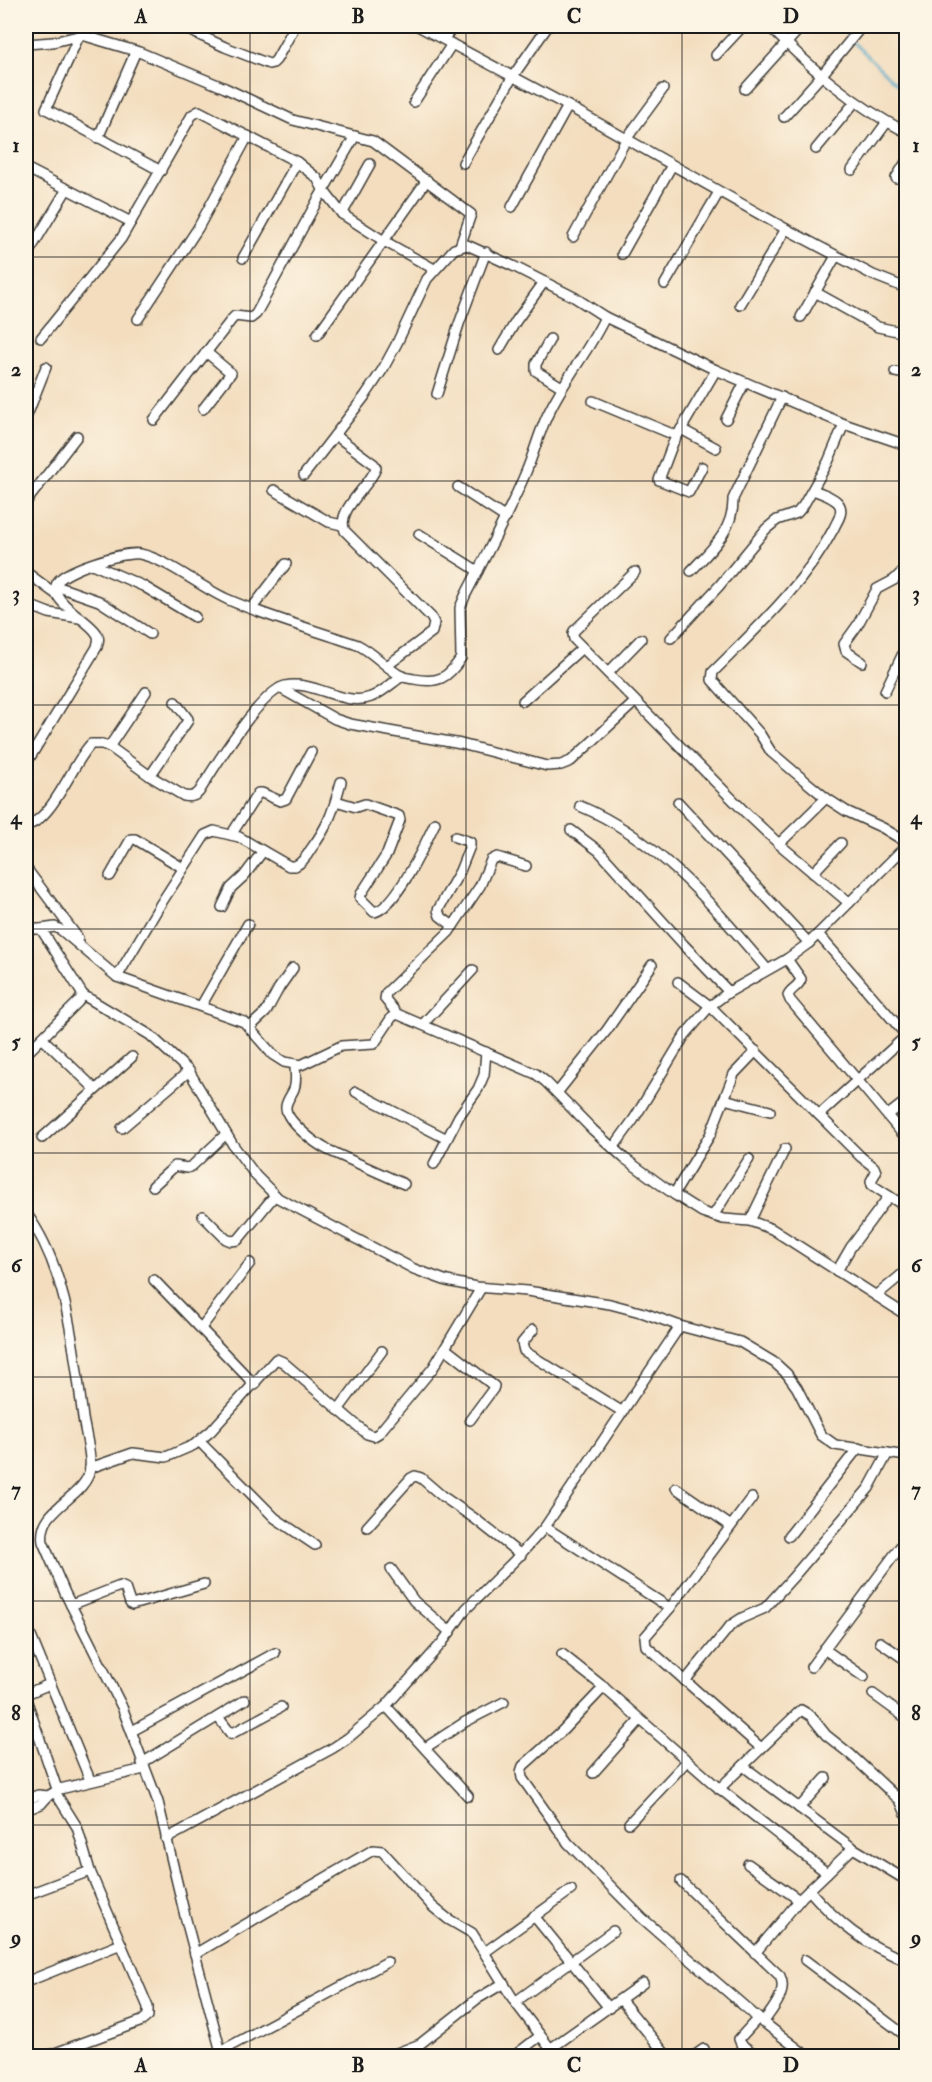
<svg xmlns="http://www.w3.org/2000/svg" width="932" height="2082" viewBox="0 0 932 2082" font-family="'IM FELL Double Pica',serif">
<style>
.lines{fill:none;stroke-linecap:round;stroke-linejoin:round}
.stream{stroke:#48a6c7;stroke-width:2}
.minor-casing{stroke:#3c3934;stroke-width:12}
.minor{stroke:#fff;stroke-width:9}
.grid{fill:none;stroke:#1c1c1c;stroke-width:1.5;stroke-opacity:0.55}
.neatline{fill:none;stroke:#1c1c1c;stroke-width:2}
.grid-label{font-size:20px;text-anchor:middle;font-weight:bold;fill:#1c1c1c}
</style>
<rect width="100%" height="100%" fill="#fcf5e5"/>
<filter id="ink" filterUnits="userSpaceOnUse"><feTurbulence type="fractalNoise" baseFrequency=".0167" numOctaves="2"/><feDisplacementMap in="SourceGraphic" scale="12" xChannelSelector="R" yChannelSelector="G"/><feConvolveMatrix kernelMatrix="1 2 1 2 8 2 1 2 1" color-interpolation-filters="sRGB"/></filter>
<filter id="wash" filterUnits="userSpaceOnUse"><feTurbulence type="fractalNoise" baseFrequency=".008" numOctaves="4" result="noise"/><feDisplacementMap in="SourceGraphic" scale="24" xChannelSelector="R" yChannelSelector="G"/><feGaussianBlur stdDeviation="1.35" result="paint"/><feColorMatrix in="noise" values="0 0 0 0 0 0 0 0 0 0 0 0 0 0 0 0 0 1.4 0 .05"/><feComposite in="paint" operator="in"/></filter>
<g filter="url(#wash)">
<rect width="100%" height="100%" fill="#f3ddbe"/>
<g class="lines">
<g class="stream">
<path d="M839 26 849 37"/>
<path d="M852 41 906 93"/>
</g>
</g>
</g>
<g filter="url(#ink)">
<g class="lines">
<defs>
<g id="minor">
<path d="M180 26 225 47 269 64 273 63 276 60 295 26"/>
<path d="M418 26 568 106 786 229 873 275 906 288"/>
<path d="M769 26C813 70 850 103 906 132"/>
<path d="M79 36 46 109 161 171"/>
<path d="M444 39 453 26"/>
<path d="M26 44 53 42 82 35 139 52 225 88 293 120 373 141 471 214 460 246"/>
<path d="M716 55 743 26"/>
<path d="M745 89 802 26"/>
<path d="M414 102 452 44"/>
<path d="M784 117 821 76 862 26"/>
<path d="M98 138 136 51"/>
<path d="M816 149 855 102"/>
<path d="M463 163 513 76 548 26"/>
<path d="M26 168 131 222"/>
<path d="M852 170 887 122"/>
<path d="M896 178 906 162"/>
<path d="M512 207 568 106"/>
<path d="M342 214 370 164"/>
<path d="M573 237 627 138 663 89"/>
<path d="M622 254 672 165"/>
<path d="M26 257 67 189"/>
<path d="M243 258 297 162"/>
<path d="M665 284 719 192"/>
<path d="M815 292 878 327 906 333"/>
<path d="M740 305 786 229"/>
<path d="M801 317 836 256"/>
<path d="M138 319 198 228 248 136"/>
<path d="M317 335 427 180"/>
<path d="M41 338 121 239 192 115 199 111 297 162 317 178 324 191 342 214 384 241 434 269"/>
<path d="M550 339 536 364V371L562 387"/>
<path d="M499 350 516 321 544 282"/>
<path d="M895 372 906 374"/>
<path d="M437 394 459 324 486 252"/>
<path d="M593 401 677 436"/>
<path d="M203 409 231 373 206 352"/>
<path d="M26 418 46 367"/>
<path d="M726 419 745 382"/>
<path d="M154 420 232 319 235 316 251 318 256 314 316 203 355 136"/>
<path d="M681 429 716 448"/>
<path d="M335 435 374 464 376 468C369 488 335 510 345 531L431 617 434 623 432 632 388 665"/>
<path d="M702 467 689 492 659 480 673 443 716 370"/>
<path d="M304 475 365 396 383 369 397 343 427 279 454 249 467 245 513 266 574 297 605 317 716 370 844 424 906 445"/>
<path d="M458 487 506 518"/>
<path d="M274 490 329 522 342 525"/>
<path d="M813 490C821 493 837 498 840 506 843 514 837 521 834 528 805 584 757 628 713 672L712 680 760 734 771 752 798 775 826 798 846 811 883 828 906 842"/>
<path d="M26 502 77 436"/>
<path d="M419 534 478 571"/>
<path d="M92 564 143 586 195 617"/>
<path d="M691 571C711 550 734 530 733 499L782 397"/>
<path d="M26 572 57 595"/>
<path d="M635 572 574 631 573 634 574 639 746 813 779 844 849 903"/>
<path d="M56 586 99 601 150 634"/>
<path d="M26 604 49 613 79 618"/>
<path d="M252 608 286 564"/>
<path d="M671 638 719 586 766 529 777 520 797 513 803 506 828 462 844 424"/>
<path d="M862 662 846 651 844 644 857 626 877 589 894 580 906 568"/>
<path d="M608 673 641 639"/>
<path d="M280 688 335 719 350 724 461 744 547 766 561 765 571 761 635 702"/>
<path d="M885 691 906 647"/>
<path d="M523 701 582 648"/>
<path d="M109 747 146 692"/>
<path d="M26 764 97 647C98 642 100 638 97 634 90 620 48 602 57 583 63 570 125 551 140 554 169 560 201 588 229 600 271 618 315 630 358 645 374 653 385 667 401 676 404 678 410 678 414 679 438 684 448 678 461 658L460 608 465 596C486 555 508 515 526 472 535 451 540 428 551 408 567 376 590 349 605 317"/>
<path d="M150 776 187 722 188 719 175 702"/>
<path d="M336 801 356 807 365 804 399 816 400 820 387 854 361 894 360 898 374 912C396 908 426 842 435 823"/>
<path d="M678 802 809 943"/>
<path d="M580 806C659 839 713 906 767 969"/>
<path d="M26 825C51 823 73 762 91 744H102L110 747 150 776 184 796C190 797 194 797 199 792 213 769 260 692 285 686 313 679 345 708 371 697 382 693 392 683 402 676"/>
<path d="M571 830 599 851 684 945 729 992"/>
<path d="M231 835 258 793H262L280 801 286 799 311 752"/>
<path d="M779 844 826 798"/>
<path d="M26 868 78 938"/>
<path d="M813 873 841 843"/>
<path d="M110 876 131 839H135L183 868"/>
<path d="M222 907 231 888 244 876 263 851"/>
<path d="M453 926 440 916 438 910 460 871 470 846V842L455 837"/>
<path d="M26 929H41L83 995 150 1035 189 1071 233 1145 256 1176 278 1198 414 1269 447 1281 476 1287 527 1291 610 1304 644 1313 680 1326 740 1342 775 1363 787 1374 797 1388 821 1435 835 1445 906 1456"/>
<path d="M41 929 55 927 61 930 117 977 244 1022 273 1055 284 1062 301 1065 341 1046 374 1044 392 1017 397 1014 536 1074 546 1082 593 1130 624 1158 675 1195 702 1212 723 1219 750 1221 772 1229 906 1315"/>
<path d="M818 934 906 1035"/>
<path d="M787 959 801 979C799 987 791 988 788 995L790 1000 906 1138"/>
<path d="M117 977 160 905 205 835 214 831 239 837 289 866H295C302 863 307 856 311 849 329 825 333 811 341 782"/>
<path d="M678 982 710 1006 861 1157 874 1167 876 1172 871 1181 872 1185 906 1207"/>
<path d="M201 1006 248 924"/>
<path d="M397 1014 385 999 386 993 449 932 480 886 491 860 497 857 526 866"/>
<path d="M423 1024 473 970"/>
<path d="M250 1027 266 1012 279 988 293 968"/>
<path d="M42 1038 95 1089"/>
<path d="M26 1054 78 1002 83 995"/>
<path d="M295 1065C295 1073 297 1081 294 1089 292 1094 287 1100 286 1106 284 1120 316 1144 328 1150L404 1184"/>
<path d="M356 1092 447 1139"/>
<path d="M557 1093 607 1030 652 965"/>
<path d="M724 1099 770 1111"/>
<path d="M819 1115 906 1036"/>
<path d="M888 1115 906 1101"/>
<path d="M122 1128 189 1071"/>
<path d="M42 1138 132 1057"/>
<path d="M613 1148 634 1119 685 1035 710 1006 729 992 787 959 809 943 906 846"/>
<path d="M434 1164 459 1116 478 1089 484 1075 486 1052"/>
<path d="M153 1186 175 1166 187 1168 192 1166 226 1134"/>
<path d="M674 1194 710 1135 734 1074 756 1051"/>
<path d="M26 1213C68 1270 74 1350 83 1418 85 1431 92 1457 90 1468 87 1498 37 1507 43 1542L65 1593 122 1707 158 1802 185 1916 222 2056"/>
<path d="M203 1216 226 1239 231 1241 238 1240 275 1195"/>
<path d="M713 1216 749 1159"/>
<path d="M750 1221 785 1149"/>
<path d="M837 1271 851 1247 889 1196"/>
<path d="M154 1280 255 1385"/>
<path d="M876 1296 906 1271"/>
<path d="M201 1328 250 1263"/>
<path d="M533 1330 522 1343 524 1351 623 1412"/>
<path d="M446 1349 494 1386 493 1389 470 1420"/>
<path d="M338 1410 382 1351"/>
<path d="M199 1441 275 1518 315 1545"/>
<path d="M90 1468 133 1453 166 1457 194 1445 211 1431 276 1359 283 1362 367 1434 374 1436 379 1433 433 1368 481 1288"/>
<path d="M676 1488 731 1526"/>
<path d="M752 1498 670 1608 645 1637 646 1646 760 1747"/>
<path d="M367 1527 411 1478 415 1476 421 1478 442 1496 474 1518 521 1555"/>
<path d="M545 1527 670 1608"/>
<path d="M789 1536 858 1448"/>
<path d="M391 1569 414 1601 450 1632"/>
<path d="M71 1605 120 1586 125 1588 130 1603 132 1605 204 1584"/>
<path d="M26 1624 90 1780"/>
<path d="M880 1642 906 1660"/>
<path d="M824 1649 864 1677"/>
<path d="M562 1654 601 1685 715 1785 827 1873"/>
<path d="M811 1667 906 1539"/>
<path d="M685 1681 731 1625 742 1618 765 1608 794 1576 869 1488 888 1453"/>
<path d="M604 1687 562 1731 523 1766 521 1772 522 1778 568 1843 642 1918 758 2018 807 2056"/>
<path d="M26 1694 50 1684"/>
<path d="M873 1694 906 1718"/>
<path d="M26 1699 56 1786 60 1789 144 1769"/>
<path d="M386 1706 468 1796"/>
<path d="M218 1717 231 1734 281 1707"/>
<path d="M132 1731 275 1653"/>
<path d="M425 1748 465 1722 504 1702"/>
<path d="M142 1763 245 1700"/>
<path d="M743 1766 853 1848 906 1880"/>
<path d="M593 1773 640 1720"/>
<path d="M719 1789 801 1710 811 1716 826 1735 850 1754 893 1794 900 1800 906 1814"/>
<path d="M26 1800 38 1795 48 1796"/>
<path d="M799 1808 826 1778"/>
<path d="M26 1810 41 1804 48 1796 58 1790"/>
<path d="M629 1823 687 1761"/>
<path d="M166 1839 333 1748 348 1738 386 1706 442 1643 466 1609 517 1558 545 1527 680 1326"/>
<path d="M748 1864 799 1900"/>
<path d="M681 1881 780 1976C788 1993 773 2008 763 2023"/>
<path d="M809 1890C837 1922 865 1946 906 1960"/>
<path d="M26 1895 90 1871"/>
<path d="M534 1916 609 2008"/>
<path d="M485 1952 571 1890"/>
<path d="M755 1953 802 1897 853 1848"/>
<path d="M195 1954 373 1850 382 1851 433 1907 448 1919 472 1933 515 2002 556 2056"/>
<path d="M805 1960 906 2036"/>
<path d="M26 1982 121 1944"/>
<path d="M621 2000 667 2056"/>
<path d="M515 2002 613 1931"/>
<path d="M550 2049 643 1983"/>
<path d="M221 2051 387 1962"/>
<path d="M47 2056 142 2021 148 2016V2007L90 1871 77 1827 55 1792"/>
<path d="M389 2056 420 2044 477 1999 504 1983"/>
<path d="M514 2056 540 2036"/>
<path d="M694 2056 704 2049"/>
<path d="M757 2056 741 2044 739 2039 758 2018"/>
</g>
</defs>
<use href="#minor" class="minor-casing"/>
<use href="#minor" class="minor"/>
</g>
</g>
<path class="grid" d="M250 26V2056M466 26V2056M682 26V2056M26 257H906M26 481H906M26 705H906M26 929H906M26 1153H906M26 1377H906M26 1601H906M26 1825H906"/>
<rect width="932" height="2082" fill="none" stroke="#fcf5e5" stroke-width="66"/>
<rect x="33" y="33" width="866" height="2016" class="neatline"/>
<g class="grid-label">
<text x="141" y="23">A</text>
<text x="358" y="23">B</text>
<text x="574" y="23">C</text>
<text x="791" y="23">D</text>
<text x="16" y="152">1</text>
<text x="916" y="152">1</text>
<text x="16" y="376">2</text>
<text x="916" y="376">2</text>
<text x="16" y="600">3</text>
<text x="916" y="600">3</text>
<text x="16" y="824">4</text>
<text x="916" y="824">4</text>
<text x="16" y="1048">5</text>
<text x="916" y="1048">5</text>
<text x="16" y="1272">6</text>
<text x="916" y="1272">6</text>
<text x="16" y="1496">7</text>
<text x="916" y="1496">7</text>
<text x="16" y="1720">8</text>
<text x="916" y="1720">8</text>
<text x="16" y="1944">9</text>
<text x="916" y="1944">9</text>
<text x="141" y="2072">A</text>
<text x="358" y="2072">B</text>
<text x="574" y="2072">C</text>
<text x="791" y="2072">D</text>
</g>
</svg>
